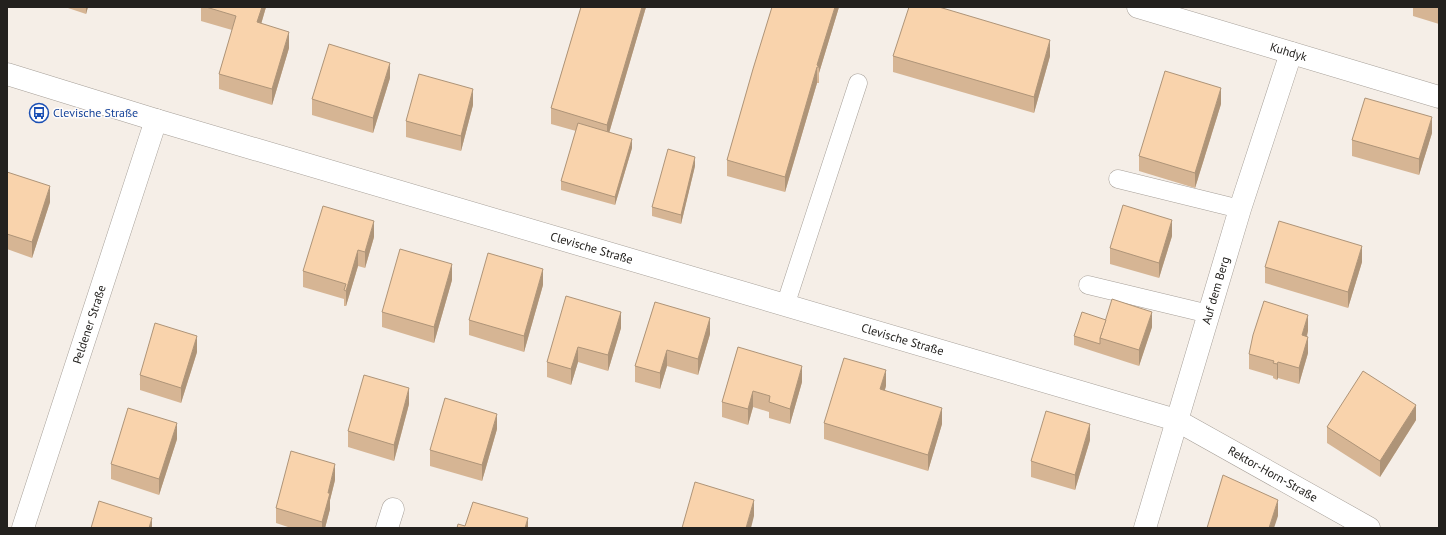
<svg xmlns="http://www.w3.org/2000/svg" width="1446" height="535" viewBox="0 0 1446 535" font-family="'PT Sans',sans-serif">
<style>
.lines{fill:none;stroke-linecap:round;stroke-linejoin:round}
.lane-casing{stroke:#a7a099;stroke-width:19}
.street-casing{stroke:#a7a099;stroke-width:23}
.secondary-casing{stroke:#a7a099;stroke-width:23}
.lane{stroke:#fff;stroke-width:18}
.street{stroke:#fff;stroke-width:22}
.secondary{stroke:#fff;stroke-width:22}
.wall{fill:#d6b594}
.shaded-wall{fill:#ae9478}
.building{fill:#f9d3ac;stroke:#ae9478}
.labels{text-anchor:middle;stroke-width:3;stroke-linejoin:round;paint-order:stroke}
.street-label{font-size:12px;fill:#23211e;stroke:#fefcfb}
.transit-label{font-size:12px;fill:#164399;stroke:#fefcfb;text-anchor:start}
</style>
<rect width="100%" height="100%" fill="#f5eee7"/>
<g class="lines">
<defs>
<g id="lane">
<path d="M1118 179 1240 209"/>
<path d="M1088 285 1209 314"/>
<path d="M785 306 858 83"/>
</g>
<g id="street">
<path id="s1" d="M7 74 156 120 1176 420 1369 528"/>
<path id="s2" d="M23 528 156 120"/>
<path d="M387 528 393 509"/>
<path id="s3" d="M1145 528 1240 209 1291 53"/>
</g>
<g id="secondary">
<path id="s4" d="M1138 7 1439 97"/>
</g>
</defs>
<use href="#lane" class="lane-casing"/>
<use href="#street" class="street-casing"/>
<use href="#secondary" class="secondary-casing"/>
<use href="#lane" class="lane"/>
<use href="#street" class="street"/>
<use href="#secondary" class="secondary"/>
</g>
<g class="wall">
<path d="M65 7H88L86 14Z"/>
<path d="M201 7H266L261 24 289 48 272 105 219 89V74L232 30 201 21Z"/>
<path d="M581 7H646L609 133 632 148 615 205 561 190V181L576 131 551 124V108Z"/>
<path d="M772 7H839L819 73V83H817L785 192 727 176V160Z"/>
<path d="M1413 7H1439V24L1413 16Z"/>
<path d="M893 56H1050L1034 113 893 72Z"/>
<path d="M390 78 373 133 312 115V99Z"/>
<path d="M1221 104 1195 188 1139 171V156Z"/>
<path d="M473 105 461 151 406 137V121Z"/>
<path d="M1432 133 1419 175 1352 156V140Z"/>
<path d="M695 166 681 224 652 216V207Z"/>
<path d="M7 172 50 202 32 258 7 249Z"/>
<path d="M1439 197V215H1438V199Z"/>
<path d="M1172 236 1159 278 1110 264V248Z"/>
<path d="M374 237 365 268 358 266 346 306H344V299L303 287V271Z"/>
<path d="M1362 262 1348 308 1265 283V267Z"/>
<path d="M452 280 434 343 382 327V312Z"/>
<path d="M543 285 524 352 469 335V320Z"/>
<path d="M655 302 710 334 698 375 667 366 660 389 635 382V366Z"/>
<path d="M621 312V328L608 371 578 362 571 385 547 377V362Z"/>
<path d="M1106 320 1152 327 1139 366 1074 345V336Z"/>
<path d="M1308 331 1307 337 1308 353 1299 384 1278 378 1277 380 1273 378V376L1249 369V354Z"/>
<path d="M738 347 802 382 790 424 769 418V412L753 407 748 425 722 417V402Z"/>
<path d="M197 352 181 403 140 390V375Z"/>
<path d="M886 386 885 390 942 424 928 471 824 439V423Z"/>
<path d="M409 404 394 461 348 447V431Z"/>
<path d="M1416 420 1380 477 1327 443V427Z"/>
<path d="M497 429 482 481 430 466V450Z"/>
<path d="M177 439 159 495 111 479V464Z"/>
<path d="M1090 440 1075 490 1031 477V461Z"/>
<path d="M335 480 330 500V509L325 528H291L276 523V508Z"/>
</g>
<g class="shaded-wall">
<path d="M86 7H88L86 14Z"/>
<path d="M262 7H266L257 38V22Z"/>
<path d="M642 7H646L607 140V125Z"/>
<path d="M835 7H839L819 73V67L817 65Z"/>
<path d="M289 32V48L272 105V89Z"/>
<path d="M1050 40V56L1034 113V97Z"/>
<path d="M390 63V78L373 133V118Z"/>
<path d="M817 67V83L785 192V177Z"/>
<path d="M1221 88V104L1195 188V173Z"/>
<path d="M473 89V105L461 151V136Z"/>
<path d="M1432 117V133L1419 175V159Z"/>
<path d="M632 139V148L615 205V197Z"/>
<path d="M695 157V166L681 224V215Z"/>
<path d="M50 186V202L32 258V242Z"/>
<path d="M1172 220V236L1159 278V263Z"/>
<path d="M374 221V237L365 268V252Z"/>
<path d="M1362 246V262L1348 308V292Z"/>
<path d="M358 250V266L346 306V291Z"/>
<path d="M452 264V280L434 343V327Z"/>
<path d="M543 269V285L524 352V336Z"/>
<path d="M621 312V328L608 371V355Z"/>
<path d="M1152 312V327L1139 366V350Z"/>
<path d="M1308 315V331L1302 351V335Z"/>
<path d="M710 318V334L698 375V359Z"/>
<path d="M197 336V352L181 403V388Z"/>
<path d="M1308 337V353L1299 384V368Z"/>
<path d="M578 347V362L571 385V369Z"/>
<path d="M667 350V366L660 389V373Z"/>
<path d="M1278 362V378L1277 380V364Z"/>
<path d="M802 366V382L790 424V409Z"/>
<path d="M886 370V386L880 404V389Z"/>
<path d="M409 388V404L394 461V445Z"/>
<path d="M753 391V407L748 425V409Z"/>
<path d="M1416 405V420L1380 477V461Z"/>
<path d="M942 408V424L928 471V455Z"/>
<path d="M497 414V429L482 481V465Z"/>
<path d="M177 423V439L159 495V479Z"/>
<path d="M1090 424V440L1075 490V475Z"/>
<path d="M335 464V480L330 500V509L325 528H322V522L328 493Z"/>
<path d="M754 500V516L751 528H746Z"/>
<path d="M1278 500V516L1274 528H1269Z"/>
<path d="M152 518V528H149Z"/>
<path d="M528 518V528H525Z"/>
</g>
<g class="building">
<path d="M206 7H262L257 22 289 32 272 89 219 74 236 16Z"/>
<path d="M581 7H642L607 125 551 108Z"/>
<path d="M772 7H835L817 65 819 67H817L785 177 727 160 753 69Z"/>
<path d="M909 7H939L1050 40 1034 97 893 56Z"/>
<path d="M329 44 390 63 373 118 312 99Z"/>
<path d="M1165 71 1221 88 1195 173 1139 156Z"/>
<path d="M419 74 473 89 461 136 406 121Z"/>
<path d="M1365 98 1432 117 1419 159 1352 140Z"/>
<path d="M578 123 632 139 615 197 561 181Z"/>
<path d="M668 149 695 157 681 215 652 207Z"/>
<path d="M7 172 50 186 32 242 7 234Z"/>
<path d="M1123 205 1172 220 1159 263 1110 248Z"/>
<path d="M323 206 374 221 365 252 358 250 346 291 344 290 346 284 303 271Z"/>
<path d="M1279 221 1362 246 1348 292 1265 267Z"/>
<path d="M400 249 452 264 434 327 382 312Z"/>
<path d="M488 253 543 269 524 336 469 320Z"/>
<path d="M566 296 621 312 608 355 578 347 571 369 547 362Z"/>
<path d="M1112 299 1152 312 1139 350 1100 338Z"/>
<path d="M1264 301 1308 315 1302 335 1308 337 1299 368 1278 362 1277 364 1273 363 1274 361 1249 354 1253 335Z"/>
<path d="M655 302 710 318 698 359 667 350 660 373 635 366Z"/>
<path d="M1082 312 1106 320 1100 338V344L1074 336Z"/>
<path d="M155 323 197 336 181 388 140 375Z"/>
<path d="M738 347 802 366 790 409 769 402 770 396 753 391 748 409 722 402Z"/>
<path d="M844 358 886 370 880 389 942 408 928 455 824 423Z"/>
<path d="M1363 371 1416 405 1380 461 1327 427Z"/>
<path d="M364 375 409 388 394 445 348 431Z"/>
<path d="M445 398 497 414 482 465 430 450Z"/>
<path d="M128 408 177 423 159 479 111 464Z"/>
<path d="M1046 411 1090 424 1075 475 1031 461Z"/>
<path d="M291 451 335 464 328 493H330L322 522 276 508Z"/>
<path d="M1223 475 1278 500 1269 528H1207Z"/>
<path d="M695 482 754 500 746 528H682Z"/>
<path d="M99 501 152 518 149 528H91Z"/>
<path d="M473 502 528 518 525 528H457L458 524 465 526Z"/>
</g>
<defs>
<symbol id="bus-ring" viewBox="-11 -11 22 22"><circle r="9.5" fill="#fefcfb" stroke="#1a4fb4" stroke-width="1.5"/><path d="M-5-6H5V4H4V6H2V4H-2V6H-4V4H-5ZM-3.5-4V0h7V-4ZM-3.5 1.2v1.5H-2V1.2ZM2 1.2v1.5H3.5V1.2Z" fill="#1a4fb4"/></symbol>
</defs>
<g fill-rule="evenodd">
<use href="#bus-ring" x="28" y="102" width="22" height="22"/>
</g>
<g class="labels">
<g class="street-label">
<text dy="4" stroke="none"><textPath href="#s4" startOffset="157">Kuhdyk</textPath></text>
<text dy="4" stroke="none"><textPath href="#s1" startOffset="610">Clevische Straße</textPath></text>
<text dy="4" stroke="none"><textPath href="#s3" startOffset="248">Auf dem Berg</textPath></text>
<text dy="4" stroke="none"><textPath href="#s2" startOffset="214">Peldener Straße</textPath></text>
<text dy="4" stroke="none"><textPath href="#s1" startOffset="934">Clevische Straße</textPath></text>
<text dy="4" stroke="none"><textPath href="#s1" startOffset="1330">Rektor-Horn-Straße</textPath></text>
</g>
<g class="transit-label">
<text x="53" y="117">Clevische Straße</text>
</g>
</g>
<rect width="1446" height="535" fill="none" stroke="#23211e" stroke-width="16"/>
</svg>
